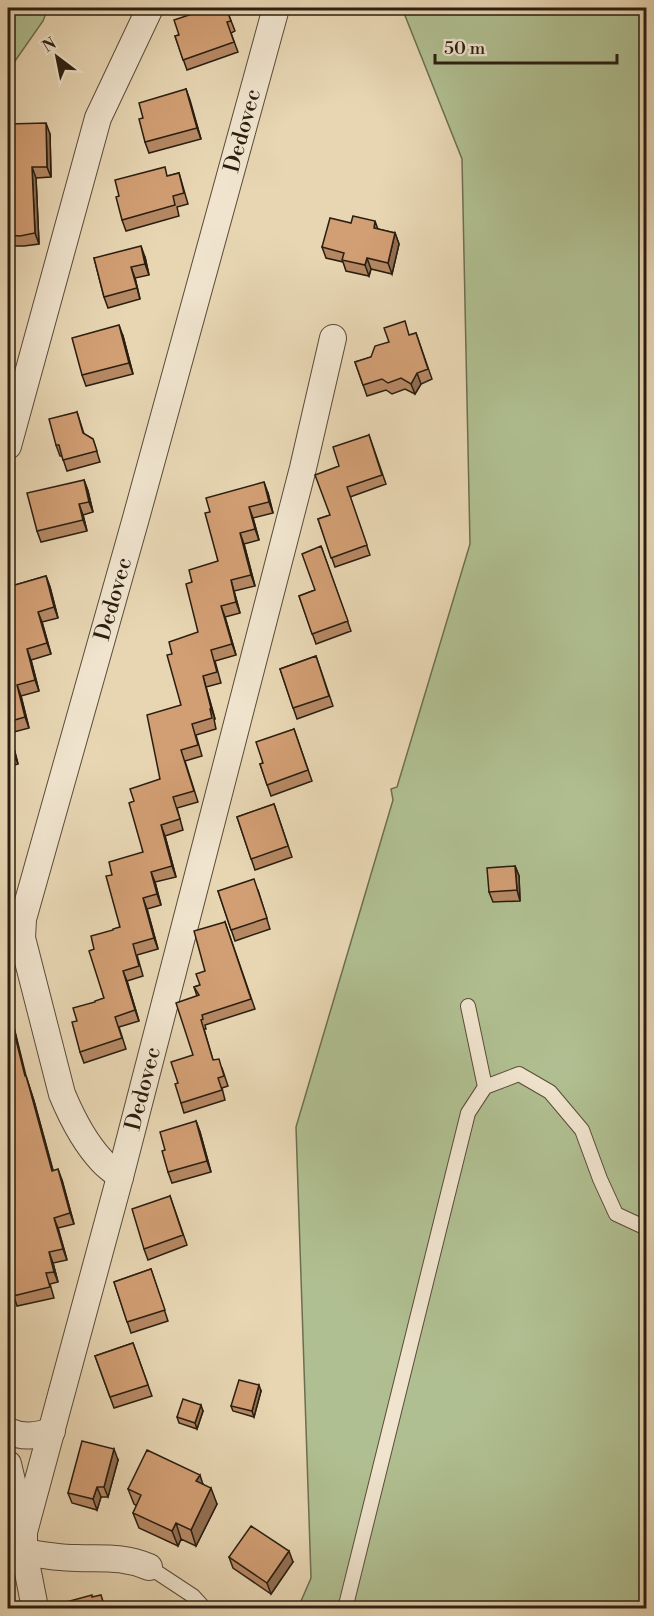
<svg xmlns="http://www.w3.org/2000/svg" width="654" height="1616" font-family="'Libre Bodoni',serif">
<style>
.green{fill:#b0bf91;stroke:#6d6e50;stroke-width:1.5}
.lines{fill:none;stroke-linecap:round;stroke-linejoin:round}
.lane-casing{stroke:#5a4c39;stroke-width:16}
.street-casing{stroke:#5a4c39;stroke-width:28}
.lane{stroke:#f0e4ce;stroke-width:14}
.street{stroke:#f0e4ce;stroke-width:26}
.wall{fill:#b58864;stroke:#2a1e10;stroke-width:1.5}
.shaded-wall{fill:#936f51;stroke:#2a1e10;stroke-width:1.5}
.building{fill:#d29e74;stroke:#2a1e10;stroke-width:1.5}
.labels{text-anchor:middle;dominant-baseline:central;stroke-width:4.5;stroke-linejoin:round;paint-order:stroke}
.street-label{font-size:22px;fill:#2a1e10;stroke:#f0e4ce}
</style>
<rect width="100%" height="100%" fill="#e8d6b3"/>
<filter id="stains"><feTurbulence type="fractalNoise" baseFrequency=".00333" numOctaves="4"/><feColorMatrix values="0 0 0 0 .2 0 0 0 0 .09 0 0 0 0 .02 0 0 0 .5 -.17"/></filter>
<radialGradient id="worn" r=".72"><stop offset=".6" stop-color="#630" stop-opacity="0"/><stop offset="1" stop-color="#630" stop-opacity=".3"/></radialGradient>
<path class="green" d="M8,8H48L43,21L8,71Z
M402,8H646V1608H298L311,1578L296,1127L393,800L391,789L397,787L470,544L462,159Z"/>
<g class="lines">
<defs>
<path id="lane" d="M468,1006L485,1087
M149,1567L193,1596L204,1608
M343,1608L346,1605L468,1113L485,1087L519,1074L550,1092L582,1130L600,1179L616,1214L646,1228"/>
<g id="street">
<path d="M8,446L98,118L150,8"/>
<path id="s1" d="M120,1177C114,1171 107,1167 102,1161C84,1142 72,1118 62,1094L22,938L23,919L136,518L276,8"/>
<path d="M8,1431C23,1438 36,1436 52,1431"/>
<path d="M8,1464L24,1532V1552L35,1608"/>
<path id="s2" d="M24,1532L120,1177L303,468L333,338"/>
<path d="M24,1552C41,1555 58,1558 76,1558C104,1559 122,1556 149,1567"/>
</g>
</defs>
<use href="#lane" class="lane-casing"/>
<use href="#street" class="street-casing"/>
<use href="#lane" class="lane"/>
<use href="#street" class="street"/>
</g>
<path class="wall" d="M226,8L235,31L231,33L238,52L187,70L175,36L179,35Z
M186,89L201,139L149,153L145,142L143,118Z
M8,124L50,134L51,177L36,178L39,244L24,246H8Z
M179,173L188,204L177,207L179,216L126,231L122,220L168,176Z
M378,229L395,233L399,244L392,274L371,269L369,276L346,271L343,262L326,258L322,247Z
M145,257L149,275L135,278L140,299L108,308L104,297L94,258Z
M416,333L432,379L421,384L415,394L405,389L392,394L386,390L367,396L355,362L371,357L410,335Z
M123,336L133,374L86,386L82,375Z
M77,412L84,434L93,439L100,462L67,471L62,456H60L56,445Z
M369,435L386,484L350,497L370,555L335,567L318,519L330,515Z
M84,480L88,491L93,512L83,515L87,531L41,542L37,531Z
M268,493L273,513L253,518L259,540L244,544L255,586L234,591L240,613L225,617L236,655L215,661L221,683L206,687L215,719H214L216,729L196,735L202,756L185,761L198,802L177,808L183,830L165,836L176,877L155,882L161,905L147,909L158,949L137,955L143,976L127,981L139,1021L119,1027L126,1049L84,1063L80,1052L77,1021L95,1002L104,998L94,949L113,930L120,927L112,875L143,852L134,801L160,779L181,705L172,654L198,632L192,582L218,561L210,512Z
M321,546L351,631L316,644L299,596L315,590Z
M46,576L50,587L58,618L42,622L51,654L31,660L39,691L21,696L29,728L10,733L18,764L8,767V587Z
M316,656L333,706L297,719L280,669Z
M294,729L312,781L271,796L260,764L263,763Z
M274,804L292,857L255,870L237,817Z
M515,866L519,876L520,901L493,902L489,892Z
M258,890L270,929L235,941L218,891Z
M225,922L255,1009L205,1025L206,1029H204L213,1060L222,1068L228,1086L222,1088L225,1100L184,1113L181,1103L178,1083L193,1055L197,996L194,987L200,985Z
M8,1003L26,1076L34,1101L53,1170L62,1180L74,1224L58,1228L67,1260L53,1263L58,1282L50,1284L54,1298L17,1306L13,1294H11L8,1286V1264L11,1263L9,1230V1196L8,1189Z
M196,1121L200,1132L211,1172L172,1183L168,1172Z
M170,1196L187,1245L148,1260L144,1249Z
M151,1269L168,1321L131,1333L114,1282Z
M133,1343L152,1396L114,1408L95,1356Z
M261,1391L254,1417L233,1411L231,1406Z
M203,1411L197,1429L179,1423L177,1417Z
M118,1460L108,1497H101L97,1510L72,1503L68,1493Z
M203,1484L217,1504L196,1546L181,1539L178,1546L139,1528L133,1513L137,1506L134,1504L128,1489Z
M229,1557L293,1562L271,1594L233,1568Z"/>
<path class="shaded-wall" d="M186,89L190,100L201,139L197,128Z
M46,123L50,134L51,177L47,167Z
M32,167L36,178L39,244L35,233Z
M375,221L379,232L374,228Z
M395,233L399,244L392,274L388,263Z
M141,246L145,257L149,275L145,264Z
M367,258L371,269L369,276L365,265Z
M131,267L135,278L140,299L137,288Z
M119,325L123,336L133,374L129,363Z
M417,373L421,384L415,394L411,384Z
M84,480L88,491L93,512L89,502Z
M264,482L268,493L273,513L269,502Z
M79,504L83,515L87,531L83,520Z
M249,507L253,518L259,540L255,529Z
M240,533L244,544L255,586L251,575Z
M46,576L50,587L58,618L54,607Z
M231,580L240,613L236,602Z
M221,606L225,617L236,655L232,644Z
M38,612L42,622L51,654L47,643Z
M27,649L31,660L39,691L35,680Z
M203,676L206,687L215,719L211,708Z
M17,685L21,696L29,728L25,717Z
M8,728L10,733L18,764L14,754Z
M161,825L165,836L176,877L172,866Z
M515,866L519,876L520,901L517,890Z
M151,872L155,882L161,905L157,894Z
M143,898L147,909L158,949L154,938Z
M123,971L127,981L139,1021L135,1010Z
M8,1003L28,1087L25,1076L8,1008Z
M26,1076L34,1101L56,1182L52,1171Z
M196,1121L200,1132L211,1172L207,1161Z
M58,1169L62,1180L74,1224L70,1213Z
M54,1218L58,1228L67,1260L63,1249Z
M49,1252L53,1263L58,1282L54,1272Z
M259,1385L261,1391L254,1417L252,1411Z
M201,1405L203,1411L197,1429L195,1423Z
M114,1449L118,1460L108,1497L104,1487Z
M200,1475L205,1491L196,1481Z
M97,1487L101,1497L97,1510L93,1499Z
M211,1488L217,1504L196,1546L191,1530Z
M176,1523L181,1539L178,1546L172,1531Z
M289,1551L293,1562L271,1594L267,1583Z"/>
<path class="building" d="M210,8H226L231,21L227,22L234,42L183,60L175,36L179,35L174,20Z
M186,89L197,128L145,142L139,119L143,118L139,103Z
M46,123L47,167H32L35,233L20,236L8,235V124Z
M165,167L167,176L179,173L184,193L173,196L175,205L122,220L116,197L119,196L115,180Z
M353,216L375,221L374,228L395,233L388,263L367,258L365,265L342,260L344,253L322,247L330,218L351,223Z
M141,246L145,264L131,267L137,288L104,297L94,258Z
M405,321L409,335L416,333L428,369L417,373L411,384L401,378L388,383L382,379L363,385L355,362L371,357L375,346L389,342L384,328Z
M119,325L129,363L82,375L72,338Z
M77,412L83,433L93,439L97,451L63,460L59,445H56L49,419Z
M369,435L382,475L347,487L367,545L331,558L318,519L330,515L315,475L339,466L333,447Z
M84,480L89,502L79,504L83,520L37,531L27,493Z
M264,482L269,502L249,507L255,529L240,533L251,575L231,580L236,602L221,606L232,644L211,650L217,672L203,676L211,708L210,709L212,718L192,724L198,745L181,750L194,791L173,797L180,819L161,825L172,866L151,872L157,894L143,898L154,938L133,944L139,966L123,971L135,1010L115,1017L122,1038L80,1052L72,1022L77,1021L73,1008L95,1002V1001L104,998L89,951L94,949L91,936L113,930V929L120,927L106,876L112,875L109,862L143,852L129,803L134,801L130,789L160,779L147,715L181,705L167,655L172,654L169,642L198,632L186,584L192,582L189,570L218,561L205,513L210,512L206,498Z
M321,546L348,621L312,634L299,596L315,590L302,554Z
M46,576L54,607L38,612L47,643L27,649L35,680L17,685L25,717L8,722V587Z
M316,656L329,696L293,708L280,669Z
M294,729L308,770L267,785L260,764L263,763L256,742Z
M8,730L14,754L8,755Z
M274,804L288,846L251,859L237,817Z
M515,866L517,890L489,892L487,868Z
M254,879L267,918L231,930L218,891Z
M225,922L251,999L202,1015L203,1019L201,1020L213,1060L219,1059L224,1076L218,1078L222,1090L181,1103L175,1084L178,1083L171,1062L193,1055L176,1003L199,995L194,987L200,985L196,974L205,971L194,931Z
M8,1008L25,1076H26L30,1090L52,1171L58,1169L70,1213L54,1218L63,1249L49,1252L54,1272L46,1273L50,1287L13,1296L10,1283L8,1284V1264L11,1263L8,1250L9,1196L8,1189Z
M196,1121L207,1161L168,1172L162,1151L165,1150L160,1132Z
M170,1196L183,1235L144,1249L132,1209Z
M151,1269L165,1310L127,1322L114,1282Z
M133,1343L148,1385L110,1397L95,1356Z
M239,1380L259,1385L252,1411L231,1406Z
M183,1399L201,1405L195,1423L177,1417Z
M82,1441L114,1449L104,1487H97L93,1499L68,1493Z
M147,1450L200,1475L196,1481L211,1488L191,1530L176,1523L172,1531L133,1513L141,1495L128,1489Z
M251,1526L289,1551L267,1583L229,1557Z
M92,1595V1597L101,1595L105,1608H67L66,1602Z"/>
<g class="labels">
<g class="street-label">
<text stroke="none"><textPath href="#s1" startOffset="1101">Dedovec</textPath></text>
<text stroke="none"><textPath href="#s1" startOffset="615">Dedovec</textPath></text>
<text stroke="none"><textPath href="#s2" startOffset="459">Dedovec</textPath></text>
</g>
</g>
<rect width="654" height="1616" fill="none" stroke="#e8d6b3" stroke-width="30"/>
<rect x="9" y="9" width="636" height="1598" fill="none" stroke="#2a1e10" stroke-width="3"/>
<rect x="15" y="15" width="624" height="1586" fill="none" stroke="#2a1e10" stroke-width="1.5"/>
<g transform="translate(57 57) rotate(328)" stroke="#f0e4ce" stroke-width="4.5" paint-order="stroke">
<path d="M0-4.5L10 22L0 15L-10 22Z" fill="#2a1e10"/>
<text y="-9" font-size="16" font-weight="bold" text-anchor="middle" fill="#2a1e10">N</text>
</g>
<path d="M435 54v9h182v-9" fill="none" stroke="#2a1e10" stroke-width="3"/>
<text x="444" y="54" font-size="18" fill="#2a1e10" stroke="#f0e4ce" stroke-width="4.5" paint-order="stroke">50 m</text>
<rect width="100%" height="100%" filter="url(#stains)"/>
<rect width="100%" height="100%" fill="url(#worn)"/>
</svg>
